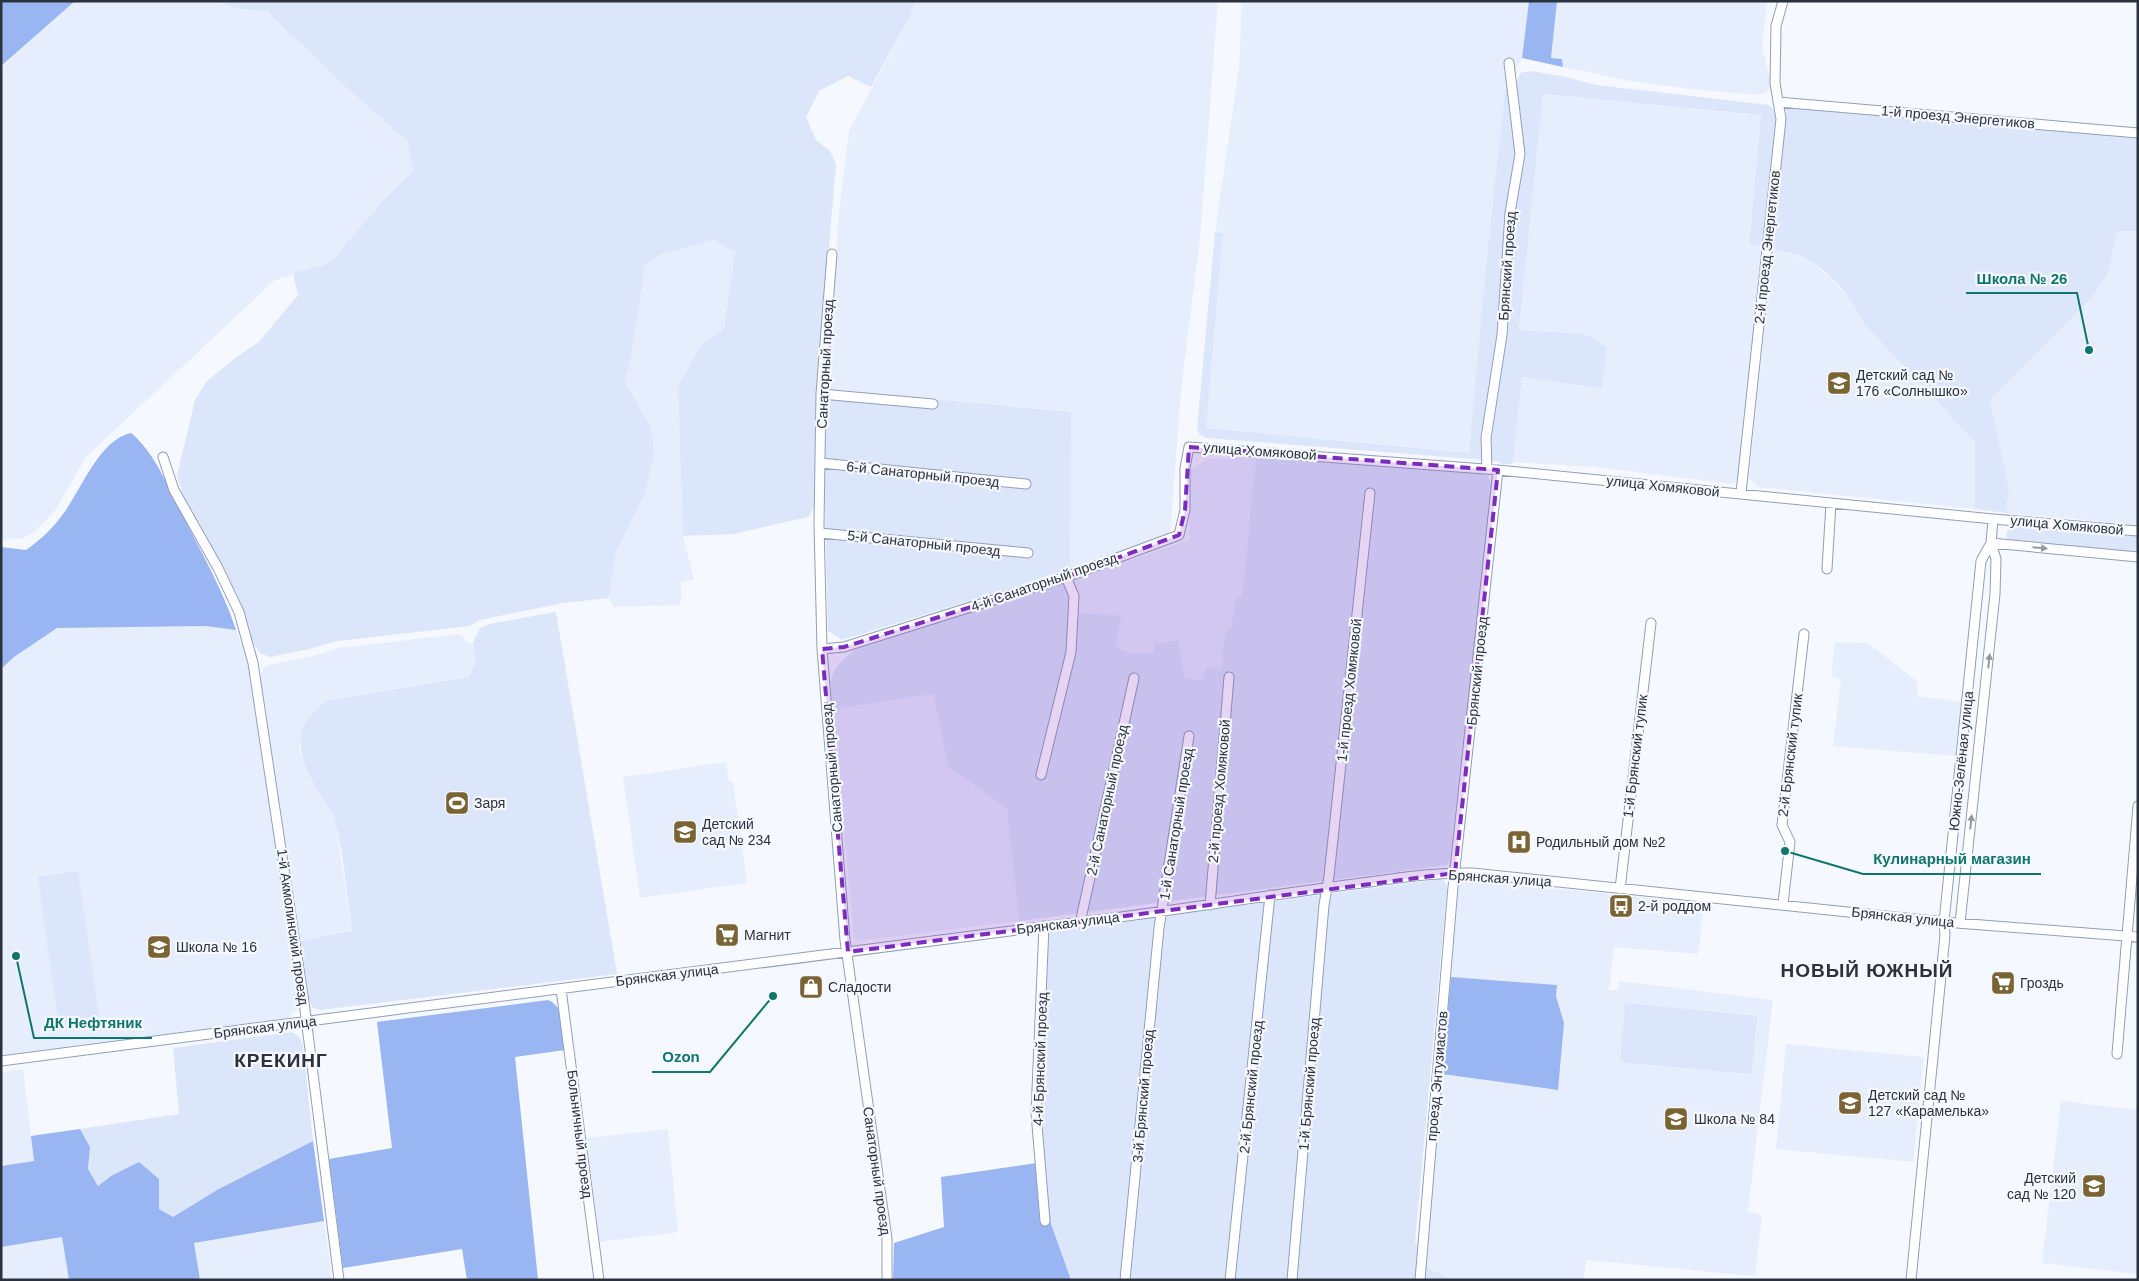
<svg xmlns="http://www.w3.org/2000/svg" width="2139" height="1281" font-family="Helvetica,sans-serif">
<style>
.built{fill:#e6eefd}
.green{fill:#dbe6fb}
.forest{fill:#99b6f2}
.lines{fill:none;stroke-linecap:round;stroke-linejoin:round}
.street-casing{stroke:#919fbb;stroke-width:11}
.street{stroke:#fff;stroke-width:9}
.oneway{fill:#96989e}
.marked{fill:#7b2cbf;fill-opacity:0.2;stroke:#7b2cbf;stroke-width:4;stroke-dasharray:10 6;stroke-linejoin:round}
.labels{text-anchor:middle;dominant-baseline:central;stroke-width:4.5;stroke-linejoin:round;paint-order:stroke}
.street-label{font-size:14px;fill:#2c323d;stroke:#f5f8fe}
.poi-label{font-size:14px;fill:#2c323d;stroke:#f5f8fe;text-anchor:start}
.district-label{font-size:19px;font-weight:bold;letter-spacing:1px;fill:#2c323d;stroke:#f5f8fe}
.leader{fill:none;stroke:#0f766e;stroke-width:2}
.callout-dot{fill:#0f766e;stroke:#f5f8fe;stroke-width:2}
.callout-label{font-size:15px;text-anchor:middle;font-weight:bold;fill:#0f766e;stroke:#f5f8fe;stroke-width:4.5;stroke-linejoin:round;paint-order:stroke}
</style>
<rect width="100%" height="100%" fill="#f5f8fe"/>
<path class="built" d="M75,1H218L237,9L267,11L338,80L407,141L413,171L381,203L333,259L324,265L275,280L86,457L56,509L36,531L23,538L1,540V66Z
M915,1H1218L1200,239L1181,391L1170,535L1070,570V412L843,391L828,397L838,220L849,131L911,14Z
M1242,1H1529L1522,58L1505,89L1484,284L1469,453L1206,428L1223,234L1215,233L1239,67Z
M1557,1H1767L1762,47L1771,83L1767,92L1757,95L1691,89L1630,81L1563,67L1562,59L1551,58Z
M1543,94L1761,115L1749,243L1763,246L1738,478L1735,483L1731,484L1595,467L1513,462L1522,376L1602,387L1607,347L1585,334L1519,330Z
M2117,231H2138V525L2006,513L2009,488L1990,400L2091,299L2108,274Z
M714,240L735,252L724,329L702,343L678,386L683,536L694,579L680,583L682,593L680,605L613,607L609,598L614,554L645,493L651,428L625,382L632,353L645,266L659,255Z
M1773,248L1807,259L1831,278L1857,307L1864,324L1975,442V509L1759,487L1752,482L1749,476Z
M1256,457L1242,597H1236L1231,628L1221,658L1224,659L1221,670L1203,680L1185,678L1154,653H1130L1115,647L1070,612L1073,580L1189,540V473L1193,468L1208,459Z
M207,626L236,630L248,661L299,1008L288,1018L1,1055V669L14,657L57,628Z
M459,634L463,636L467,642L473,643L476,662L470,677L327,701L315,710L307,721L299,744L300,753L316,787L335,819L352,932L301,941L260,676L263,669L268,665L308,657L341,648Z
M1835,642L1868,643L1918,682L1917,696L1962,702L1955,756L1833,746L1841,679L1831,676Z
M933,694L948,766L1007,809L1019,921L858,941L854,937L833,709Z
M726,762L729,782H733L747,883L640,898L623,777Z
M1464,879L1704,904L1698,954L1614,947L1609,990H1618L1619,981L1773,1000L1748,1211L1762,1215L1755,1276L1586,1260L1584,1280H1449V1278L1425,1266L1442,1074L1557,1090L1564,1023L1556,996L1557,985L1451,977L1458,886Z
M1786,1044L1924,1057L1913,1162L1776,1149Z
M23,1069L34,1161L1,1166V1072Z
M2061,1101L2138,1110V1274L2042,1263Z
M668,1129L678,1232L600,1242L586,1138Z
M324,1221L332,1280H200L193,1243Z
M62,1237L69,1280H1V1247Z"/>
<path class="green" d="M218,1H915L911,14L871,87L848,76L819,91L806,117L816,140L830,151L836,164L817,389L814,507L808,517L733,534L683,536L678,386L702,343L724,329L735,252L714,240L659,255L645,266L632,353L625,382L651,428L654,453L645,493L615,554L609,598L563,603L480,620L470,626L337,641L305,650L270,657L260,653L252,642L243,612L225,570L184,497L177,476L195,400L207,381L235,358L259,342L298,295L293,273L324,265L333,259L381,203L413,171L407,141L338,80L267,11L237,9Z
M1530,71L1562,76L1596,85L1769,105L1774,110L1776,119L1763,246L1749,244L1761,115L1543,94L1519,330L1585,334L1607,347L1602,388L1522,377L1513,462L1511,464H1502L1497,461L1207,438L1200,435L1197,429L1215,233H1223L1206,428L1469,453L1484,284L1505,89L1515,87L1520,73Z
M1793,107L2138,138V231H2117L2108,274L2091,299L1990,400L2009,488L2006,513L1975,509V442L1864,324C1854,299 1831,273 1807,259C1797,254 1784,252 1773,248L1772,231L1785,118L1787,109Z
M843,391L1071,412L1070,570L842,640L828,631L824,469L827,397L842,399Z
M1256,457L1486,473L1492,484L1450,859L1448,865L1019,921L1007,809L948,766L933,694L833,709C829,676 828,673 854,650L1073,580L1070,612L1121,616L1115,647L1130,653H1154L1155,643L1178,641L1185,678L1203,680L1206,667L1221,670L1224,659L1221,657L1227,628H1231L1236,597H1242Z
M2016,524L2138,535V554L2012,541L2008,540L2006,536L2008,528Z
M556,612L617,974L320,1010L312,1007L309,999L301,941L352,931C347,896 344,855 335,821C333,813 326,805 322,797C300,761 285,730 327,701L469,677L476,662L473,643L480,628L489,624Z
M78,871L99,1016L58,1022L38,877Z
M1442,879L1446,883L1447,889L1415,1242L1425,1266L1449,1278V1280H1071C1065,1261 1054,1241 1051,1222C1034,1127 1044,1028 1047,931Z
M1625,1003L1757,1016L1752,1074L1620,1062Z
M292,1032L300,1038L303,1046L313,1141L217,1190L173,1217L159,1209L158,1179L111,1176L98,1186L88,1169L90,1147L80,1129L179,1114L173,1048Z"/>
<path class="forest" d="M1,1H75L1,66Z
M1529,1H1557L1551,58L1562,59L1563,67L1522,58Z
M131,433C156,454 167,486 182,514C201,552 223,590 236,630L206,626L57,628L14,657L1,669V547L26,550C42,539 55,526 66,510C83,485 101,439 131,433Z
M1451,977L1557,985L1556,996L1564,1023L1558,1090L1442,1074Z
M548,1000C566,1007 563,1033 565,1050L515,1057L538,1280H467L462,1249L343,1268L329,1159L392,1148L377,1022Z
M80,1129L90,1147L88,1169L98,1186L111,1176L139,1162L159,1179V1209L173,1217L217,1190L313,1141L324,1221L194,1243L200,1280H69L62,1237L1,1247V1166L34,1161L31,1136Z
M1044,1162L1051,1224L1071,1280H893L894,1243L944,1227L941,1177Z"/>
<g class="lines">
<defs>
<path id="street" d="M1778,102L2138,133
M832,254L821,394L819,524L822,649L845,940L887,1239V1280
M821,394L933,404
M163,457L174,490L218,568L239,612L253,663L304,1002L339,1280
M821,463L1026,484
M1487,469L1486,438L1502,335L1510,213L1520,154L1509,63
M1741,493L1781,119L1775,83L1776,26L1783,1
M820,533L1028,553
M1827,569L1831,503
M822,649L844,647L1066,577L1179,535L1185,510V468L1189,447L1498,470L1993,519L2138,531
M1041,775L1071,652L1074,596L1066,577
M1620,889L1651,623
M1783,904L1790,842L1782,825L1804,634
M1210,905L1229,677
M1080,923L1134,678
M1960,923L1995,594L1996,559L1991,543L2138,557
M1044,926L1036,1113L1045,1221
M561,989L599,1280
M2117,1054L2138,806
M1,1061C361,1015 721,966 1081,922C1172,911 1262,896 1354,884C1393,879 1433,872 1472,873L1944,922L2138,937
M1125,1280L1159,928L1189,736
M1230,1280L1270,895
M1292,1280L1324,905L1329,876L1370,493
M1420,1280L1453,887L1498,470
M1911,1280L1945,935L1944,922L1981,561L1991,543L1993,519"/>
</defs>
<use href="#street" class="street-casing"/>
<use href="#street" class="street"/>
</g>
<defs><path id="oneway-solid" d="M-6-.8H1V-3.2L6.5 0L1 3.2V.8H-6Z" transform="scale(1.25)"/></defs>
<g class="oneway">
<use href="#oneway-solid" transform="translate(2040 548) rotate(5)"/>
<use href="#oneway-solid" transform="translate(1989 661) rotate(-84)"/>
<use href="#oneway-solid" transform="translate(1971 822) rotate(-84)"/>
</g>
<path class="marked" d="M1189,447L1498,470L1455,873L848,952L822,649L844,647L1066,577L1179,535L1185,510Z"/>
<defs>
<symbol id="school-square" viewBox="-11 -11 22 22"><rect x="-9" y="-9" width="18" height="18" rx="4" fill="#7b6434" stroke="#f5f8fe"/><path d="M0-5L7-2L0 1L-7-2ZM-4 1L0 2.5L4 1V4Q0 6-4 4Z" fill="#fff"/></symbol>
<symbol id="stadium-square" viewBox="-11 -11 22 22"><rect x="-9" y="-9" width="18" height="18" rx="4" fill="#7b6434" stroke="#f5f8fe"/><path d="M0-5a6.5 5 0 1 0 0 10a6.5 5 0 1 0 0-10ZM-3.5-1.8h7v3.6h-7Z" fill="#fff"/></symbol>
<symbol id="hospital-square" viewBox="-11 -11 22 22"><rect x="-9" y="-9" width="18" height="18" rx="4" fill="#7b6434" stroke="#f5f8fe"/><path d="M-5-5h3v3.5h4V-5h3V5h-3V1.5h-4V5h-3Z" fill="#fff"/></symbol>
<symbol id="bus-square" viewBox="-11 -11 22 22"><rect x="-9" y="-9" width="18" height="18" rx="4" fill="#7b6434" stroke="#f5f8fe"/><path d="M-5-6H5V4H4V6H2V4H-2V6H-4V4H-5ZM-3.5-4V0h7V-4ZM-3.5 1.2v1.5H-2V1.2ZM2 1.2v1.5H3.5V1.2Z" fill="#fff"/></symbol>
<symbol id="supermarket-square" viewBox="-11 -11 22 22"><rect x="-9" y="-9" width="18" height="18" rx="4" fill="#7b6434" stroke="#f5f8fe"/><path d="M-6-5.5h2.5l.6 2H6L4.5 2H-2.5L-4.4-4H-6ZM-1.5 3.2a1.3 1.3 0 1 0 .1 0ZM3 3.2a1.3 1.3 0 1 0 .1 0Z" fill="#fff"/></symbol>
<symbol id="shop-square" viewBox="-11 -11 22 22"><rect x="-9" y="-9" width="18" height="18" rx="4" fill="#7b6434" stroke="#f5f8fe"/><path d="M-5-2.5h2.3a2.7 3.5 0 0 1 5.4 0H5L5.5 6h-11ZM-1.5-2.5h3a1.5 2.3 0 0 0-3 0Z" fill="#fff"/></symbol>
</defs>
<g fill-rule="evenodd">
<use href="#school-square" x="1825" y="369" width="28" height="28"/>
<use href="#stadium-square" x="443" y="789" width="28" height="28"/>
<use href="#school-square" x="671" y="818" width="28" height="28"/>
<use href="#hospital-square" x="1505" y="828" width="28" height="28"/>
<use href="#bus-square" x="1607" y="892" width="28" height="28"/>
<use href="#supermarket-square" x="713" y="921" width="28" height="28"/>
<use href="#school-square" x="145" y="933" width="28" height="28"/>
<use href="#supermarket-square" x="1989" y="969" width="28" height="28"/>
<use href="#shop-square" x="797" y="973" width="28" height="28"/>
<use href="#school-square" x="1836" y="1089" width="28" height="28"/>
<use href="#school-square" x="1662" y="1105" width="28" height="28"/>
<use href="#school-square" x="2080" y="1172" width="28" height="28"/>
</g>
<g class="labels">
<g class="street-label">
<text transform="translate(1958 117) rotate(5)">1-й проезд Энергетиков</text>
<text transform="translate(1767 247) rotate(-84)">2-й проезд Энергетиков</text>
<text transform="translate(1507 266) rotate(-86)">Брянский проезд</text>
<text transform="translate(825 364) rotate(-87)">Санаторный проезд</text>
<text transform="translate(1260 451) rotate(4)">улица Хомяковой</text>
<text transform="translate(923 474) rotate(6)">6-й Санаторный проезд</text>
<text transform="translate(1663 486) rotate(6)">улица Хомяковой</text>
<text transform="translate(2067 525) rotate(5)">улица Хомяковой</text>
<text transform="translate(924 543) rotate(6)">5-й Санаторный проезд</text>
<text transform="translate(1044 582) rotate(-19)">4-й Санаторный проезд</text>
<text transform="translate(1477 671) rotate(-84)">Брянский проезд</text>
<text transform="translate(1349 690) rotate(-84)">1-й проезд Хомяковой</text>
<text transform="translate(1790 755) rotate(-83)">2-й Брянский тупик</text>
<text transform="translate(1635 756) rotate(-83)">1-й Брянский тупик</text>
<text transform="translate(1961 761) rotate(-84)">Южно-Зелёная улица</text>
<text transform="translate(832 768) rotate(-95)">Санаторный проезд</text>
<text transform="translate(1219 791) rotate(-85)">2-й проезд Хомяковой</text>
<text transform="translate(1107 800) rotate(-78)">2-й Санаторный проезд</text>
<text transform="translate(1176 824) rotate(-81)">1-й Санаторный проезд</text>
<text transform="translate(1500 878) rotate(4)">Брянская улица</text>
<text transform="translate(1903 917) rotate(6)">Брянская улица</text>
<text transform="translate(1068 923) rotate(-7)">Брянская улица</text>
<text transform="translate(293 927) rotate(82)">1-й Акмолинский проезд</text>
<text transform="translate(667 975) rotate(-7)">Брянская улица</text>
<text transform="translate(265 1027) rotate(-7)">Брянская улица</text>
<text transform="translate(1040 1059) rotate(-88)">4-й Брянский проезд</text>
<text transform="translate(1437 1076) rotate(-85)">проезд Энтузиастов</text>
<text transform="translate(1309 1084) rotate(-85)">1-й Брянский проезд</text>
<text transform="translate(1251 1087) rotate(-84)">2-й Брянский проезд</text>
<text transform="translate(1143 1096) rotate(-85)">3-й Брянский проезд</text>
<text transform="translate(580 1134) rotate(83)">Больничный проезд</text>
<text transform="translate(877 1171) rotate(82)">Санаторный проезд</text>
</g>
<g class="poi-label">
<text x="1856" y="375">Детский сад №<tspan x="1856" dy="16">176 «Солнышко»</tspan></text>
<text x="474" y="803">Заря</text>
<text x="702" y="824">Детский<tspan x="702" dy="16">сад № 234</tspan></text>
<text x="1536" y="842">Родильный дом №2</text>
<text x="1638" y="906">2-й роддом</text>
<text x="744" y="935">Магнит</text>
<text x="176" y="947">Школа № 16</text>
<text x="2020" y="983">Гроздь</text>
<text x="828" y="987">Сладости</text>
<text x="1868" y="1095">Детский сад №<tspan x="1868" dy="16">127 «Карамелька»</tspan></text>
<text x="1694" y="1119">Школа № 84</text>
<text x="2076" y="1178" text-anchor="end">Детский<tspan x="2076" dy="16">сад № 120</tspan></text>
</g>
<g class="district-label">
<text x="1867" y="970">НОВЫЙ ЮЖНЫЙ</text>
<text x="281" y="1060">КРЕКИНГ</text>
</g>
</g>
<path class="leader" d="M2089 350L2077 293H1966M1785 851L1863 874H2041M16 956L34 1038H152M773 996L710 1072H652"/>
<g class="callout-dot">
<circle cx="2089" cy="350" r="5"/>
<circle cx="1785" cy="851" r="5"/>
<circle cx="16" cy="956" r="5"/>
<circle cx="773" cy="996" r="5"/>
</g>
<g class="callout-label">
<text x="2022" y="284">Школа № 26</text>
<text x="1952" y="864">Кулинарный магазин</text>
<text x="93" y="1028">ДК Нефтяник</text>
<text x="681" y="1062">Ozon</text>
</g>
<rect width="2139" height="1281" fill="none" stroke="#2c323d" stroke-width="5"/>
</svg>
